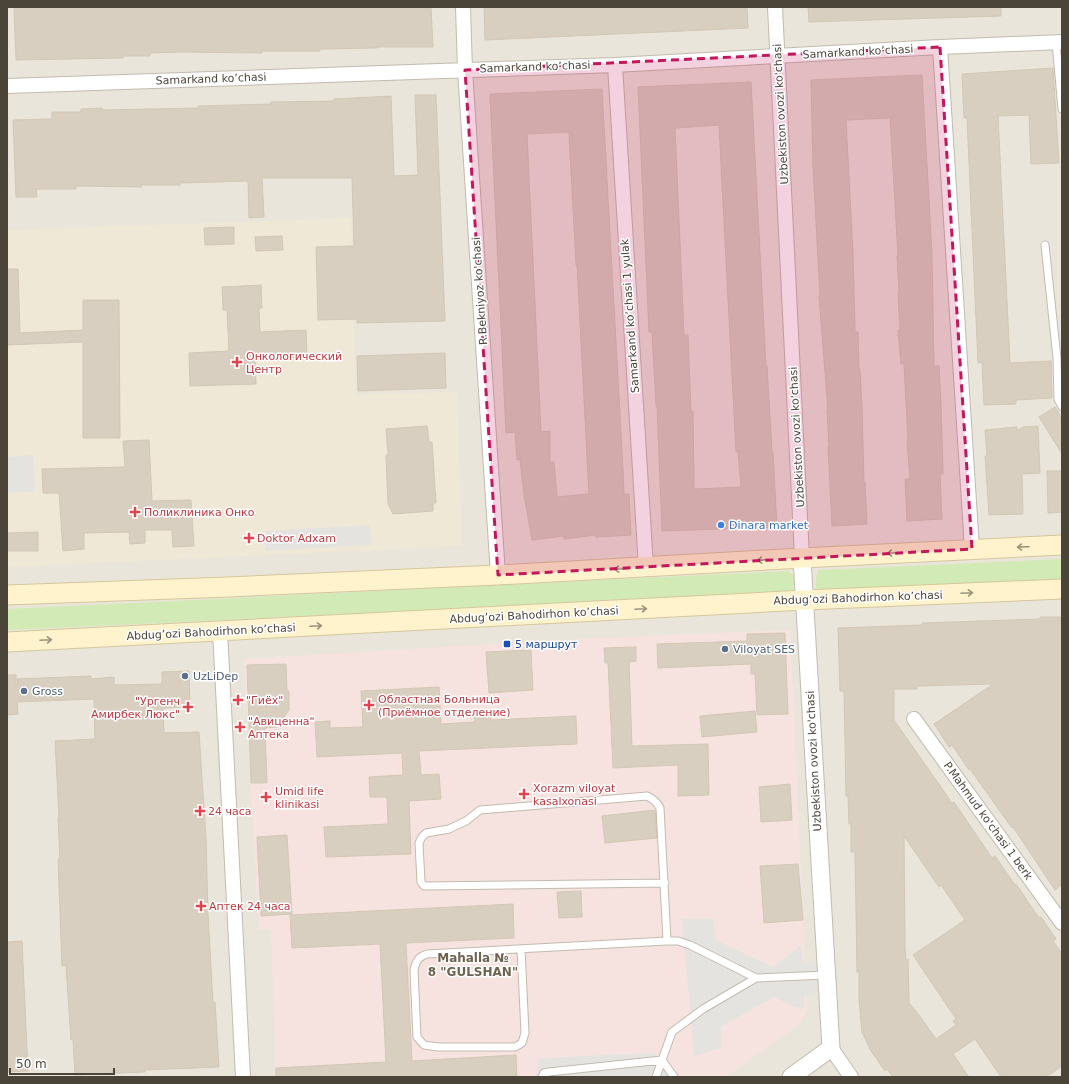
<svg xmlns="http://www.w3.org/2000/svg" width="1069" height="1084" font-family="'DejaVu Sans',sans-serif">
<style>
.residential{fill:#eae5da}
.education{fill:#efe8d6}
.medical{fill:#f6e3e0}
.green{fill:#d2eab5}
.parking{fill:#e5e3e0}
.building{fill:#d8cfc1;stroke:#d3c7b4;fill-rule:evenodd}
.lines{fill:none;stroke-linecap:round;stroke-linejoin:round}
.service-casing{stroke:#c2bbae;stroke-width:9}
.minor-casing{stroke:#c2bbae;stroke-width:16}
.tertiary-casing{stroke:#c2bbae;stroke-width:19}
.secondary-casing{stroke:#d6c79b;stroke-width:21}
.service{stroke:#fff;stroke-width:7}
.minor{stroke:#fff;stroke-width:14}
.tertiary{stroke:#fff;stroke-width:17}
.secondary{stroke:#fff3cd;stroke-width:19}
.oneway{stroke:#9c937c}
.marked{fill:#c2185b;fill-opacity:0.2;stroke:#c2185b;stroke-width:3;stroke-dasharray:8 5;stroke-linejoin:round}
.health-dot{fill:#e0444e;stroke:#fff;stroke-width:1.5}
.shop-dot{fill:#3f7fe0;stroke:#fff;stroke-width:1.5}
.transit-dot{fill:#1a4fb4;stroke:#fff;stroke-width:1.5}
.service-dot{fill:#5c6f8a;stroke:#fff;stroke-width:1.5}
.labels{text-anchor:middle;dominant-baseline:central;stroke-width:3;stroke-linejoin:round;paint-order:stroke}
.street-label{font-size:11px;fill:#4b4439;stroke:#fff}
.health-label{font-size:11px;fill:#be3a42;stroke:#fff;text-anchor:start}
.shop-label{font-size:11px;fill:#366cbe;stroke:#fff;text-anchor:start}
.transit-label{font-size:11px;fill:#164399;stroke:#fff;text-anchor:start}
.service-label{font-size:11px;fill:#4e5e75;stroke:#fff;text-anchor:start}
.neighbourhood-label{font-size:12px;font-weight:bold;fill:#6e6250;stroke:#fff}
</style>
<rect width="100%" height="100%" fill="#f6f3ec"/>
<path class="residential" d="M7,7H1062V1077H7Z"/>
<path class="education" d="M351,218L356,395L457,392L462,546L7,567V230Z"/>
<path class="medical" d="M790,630L807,1011L798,1025L726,1077H276L271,929L259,930L244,659L578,639Z"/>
<path class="green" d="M1062,559V582L821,592L816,587V577L819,570Z
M788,571L794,576L793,591L787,594L7,630V609Z"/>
<path class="parking" d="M33,455L35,491L7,493V457Z
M370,525L371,545L266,551L265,531Z
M682,919H713L716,940L773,967L800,946L804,963H816L817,993L805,994L804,1009L794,1007L774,997L721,1027V1048L694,1056Z
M654,1053L671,1077H536L539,1058Z"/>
<path class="building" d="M14,7H431L433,47H377V48L320,49V51H262V53L180,52L150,53V56H123V58L16,60Z
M484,7H747L748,28L485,40Z
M808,7H1001V16L809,22Z
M1053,68L1059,163L1031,164L1029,115L998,116L1010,363L1051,361L1052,398L1016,400V404L984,405L982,362L978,363L967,118H964L962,74Z
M922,75L932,254L934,366H939L941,404L943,474H940L942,519L907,521L905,479H910L907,441H908L904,364H901L898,330H900L898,293H899L897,256H898L890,118L848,120H846L853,253L855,332H858L859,369H860L862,408L864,483L865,482L867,524L832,526L828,447H829L827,410H828L819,296H820L813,167L811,80Z
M751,82L766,366H767L772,452H773L777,527L662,531L657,405H656L652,332H649L638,87ZM719,125L736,452L738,451L741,487L696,489L694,488L693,411L691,412L688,335H684L675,128Z
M602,89L623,469L624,494H629L631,535L596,537V535L564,539V536L532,540L524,495L520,459L517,460L515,432L506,433L490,94ZM569,132L576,265H577L589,494L557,497L554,462H550V431L541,432L527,134Z
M415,95H436L445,321L357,323V319L318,320L316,247L354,246L352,178H262L264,217L249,218L248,181L180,183V185H141L142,187L75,186L76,189H36L37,197H16L13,120L52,119V112H81V109L102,108V110L198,108V106L271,104V102L335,101L334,99L391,96L394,176L418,175Z
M234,227V244L205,245L204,228Z
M282,236L283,250L256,251L255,237Z
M7,269H18L20,333L83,330V300H119L120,438H83V342L7,345Z
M261,285L262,308H259L260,332L306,330L307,357L255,359L256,384L190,386L189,353L229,351L227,310H223L222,287Z
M445,353L446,388L358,391L357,356Z
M1055,407L1062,419V454L1039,417Z
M427,426L429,442H432L436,503H433V511L393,514L388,504L386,456L388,453L386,429Z
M1038,426L1040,473L1022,474L1023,514L989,515L985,456H987L985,430L1017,427V431L1023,427Z
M149,440L152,501L191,500L194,546L173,547L172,530H145V543L130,544L129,532L84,533V549L63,551L59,493H43L42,469L125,467L123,441Z
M1047,471H1062V512L1048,513Z
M38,532V551H7V533Z
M1040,617H1062V885L1055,890L1013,827L1012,828L970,769L969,770L952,745L949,747L934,724L993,684L917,686V689H894V720L952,803L954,802L992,858L995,856L1015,885L1016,884L1039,918L1041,917L1056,939L1053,941L1062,954V1066L1046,1077H1001L975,1039L953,1054L969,1077H893L887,1069L885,1071L871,1051L862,1032L859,1000V972H857L855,852H851V824H849L848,796H846L844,691H840L838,628L922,625V623L1040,619ZM904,836L939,887L941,885L965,920L913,955L956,1019L953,1021L956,1025L936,1039L919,1015L909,1003L908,959L906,960L905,948Z
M785,633L788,714L757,715L755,674H751V664L658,668L657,644L747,641V634Z
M636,647V661L629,662L632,746L708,744L709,795L678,796V765L613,768L608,663H605L604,648Z
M531,650L533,690L489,693L486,652Z
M286,664L287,691H289V710L277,727L265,728L267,783H251L247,665Z
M189,671L190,704H187V707L163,708L164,733L199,732L206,839L208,915L213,1003L215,1002L219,1067L145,1070V1072L75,1075L73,1039L71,1040L66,966H62L58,859H60L58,818H59L55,741L95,739L94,699L17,702L18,714L7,715V675H16V684H18L17,679L91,676V679L114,677V685L162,684V672Z
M439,687L441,724L475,722L474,713H491V720L576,716L577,744L419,751L421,775L439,774L441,799L409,801L411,854L326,857L324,827L388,824L387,797H370L369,777L403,775L402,753L317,757L315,722L330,721V728L363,727L361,691Z
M755,711L757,732L702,737L700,716Z
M790,784L792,820L761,822L759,787Z
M655,810L657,838L605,843L602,816Z
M287,835L292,914L261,916L257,837Z
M798,864L803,920L764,923L760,866Z
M581,891L582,917L559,918L557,892Z
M513,904L514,938L406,943L412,1061L516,1055L517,1077H276V1068L386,1062L380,944L292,948L290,915Z
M22,941L28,1071L7,1072V942Z"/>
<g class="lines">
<defs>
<path id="service" d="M1056,42L1062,109
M1045,245L1057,358L1058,399L1062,407
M665,883L424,886L421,882L419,843L422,837L426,833L449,829L466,821L480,810L647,796C654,799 657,802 660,808L667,941
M521,949L525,1033L522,1043L515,1047H438L424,1045L417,1037L414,970C416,961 418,957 427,954L667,941H678L690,945L756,978L826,975
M662,1060L674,1077
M542,1077L544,1073L549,1072L662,1060
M656,1077L672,1032L703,1009L756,978"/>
<path id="minor" d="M463,7L465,70L498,575
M775,7L802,558
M940,47L972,549
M615,65L646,567
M7,86L615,65L940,47L1062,42
M220,631L243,1077
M914,719L1062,923
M831,1048L851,1077"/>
<path id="tertiary" d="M791,1077L831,1048L802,558"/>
<path id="secondary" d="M7,595L228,587L498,575L802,558L1062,545
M7,642L805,600L1062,589"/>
</defs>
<use href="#service" class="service-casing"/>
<use href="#minor" class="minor-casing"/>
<use href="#tertiary" class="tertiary-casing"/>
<use href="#secondary" class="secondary-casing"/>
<use href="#service" class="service"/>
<use href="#minor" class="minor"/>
<use href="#tertiary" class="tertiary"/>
<use href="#secondary" class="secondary"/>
</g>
<defs><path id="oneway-shaft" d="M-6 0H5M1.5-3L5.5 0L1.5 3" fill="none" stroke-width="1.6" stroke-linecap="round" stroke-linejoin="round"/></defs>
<g class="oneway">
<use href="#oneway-shaft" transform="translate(1023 547) rotate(178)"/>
<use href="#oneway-shaft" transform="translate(893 553) rotate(177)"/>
<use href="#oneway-shaft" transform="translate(763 560) rotate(176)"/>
<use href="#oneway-shaft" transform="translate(620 569) rotate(177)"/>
<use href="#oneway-shaft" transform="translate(967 593) rotate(-3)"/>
<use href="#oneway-shaft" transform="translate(641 609) rotate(-3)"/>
<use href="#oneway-shaft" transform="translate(316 626) rotate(-3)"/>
<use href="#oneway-shaft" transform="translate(46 640) rotate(-3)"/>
</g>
<path class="marked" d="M940,47L972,549L498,575L465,70Z"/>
<g class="health-dot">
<path d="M235 356h4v4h4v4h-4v4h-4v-4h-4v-4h4z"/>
<path d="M133 506h4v4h4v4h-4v4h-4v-4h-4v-4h4z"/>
<path d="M247 532h4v4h4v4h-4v4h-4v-4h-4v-4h4z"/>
<path d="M236 694h4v4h4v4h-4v4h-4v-4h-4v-4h4z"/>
<path d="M367 699h4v4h4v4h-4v4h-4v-4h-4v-4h4z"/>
<path d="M186 701h4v4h4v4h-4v4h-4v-4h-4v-4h4z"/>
<path d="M238 721h4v4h4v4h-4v4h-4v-4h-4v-4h4z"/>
<path d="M522 788h4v4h4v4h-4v4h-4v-4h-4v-4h4z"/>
<path d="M264 791h4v4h4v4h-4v4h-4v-4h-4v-4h4z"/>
<path d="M198 805h4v4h4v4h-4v4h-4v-4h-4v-4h4z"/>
<path d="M199 900h4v4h4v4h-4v4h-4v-4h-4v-4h4z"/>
</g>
<circle class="shop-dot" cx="721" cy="525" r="4"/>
<rect class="transit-dot" x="503" y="640" width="8" height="8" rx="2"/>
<g class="service-dot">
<circle cx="725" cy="649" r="4"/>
<circle cx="185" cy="676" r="4"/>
<circle cx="24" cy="691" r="4"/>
</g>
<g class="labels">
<g class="street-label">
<text transform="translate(858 52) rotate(-3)">Samarkand ko’chasi</text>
<text transform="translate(535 67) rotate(-2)">Samarkand ko’chasi</text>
<text transform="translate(211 79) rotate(-2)">Samarkand ko’chasi</text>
<text transform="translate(781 114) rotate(-93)">Uzbekiston ovozi ko'chasi</text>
<text transform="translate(480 291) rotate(-94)">R.Bekniyoz ko'chasi</text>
<text transform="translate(630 316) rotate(-94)">Samarkand ko’chasi 1 yulak</text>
<text transform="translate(797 437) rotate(-93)">Uzbekiston ovozi ko'chasi</text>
<text transform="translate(858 598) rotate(-2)">Abdug’ozi Bahodirhon ko’chasi</text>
<text transform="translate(534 615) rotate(-3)">Abdug’ozi Bahodirhon ko’chasi</text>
<text transform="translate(211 632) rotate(-3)">Abdug’ozi Bahodirhon ko’chasi</text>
<text transform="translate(814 761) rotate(-93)">Uzbekiston ovozi ko'chasi</text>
<text transform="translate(988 821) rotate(54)">P.Mahmud ko'chasi 1 berk</text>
</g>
<g class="health-label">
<text x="246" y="356">Онкологический<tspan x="246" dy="13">Центр</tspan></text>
<text x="144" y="512">Поликлиника Онко</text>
<text x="257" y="538">Doktor Adxam</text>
<text x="378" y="699">Областная Больница<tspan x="378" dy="13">(Приёмное отделение)</tspan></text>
<text x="246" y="700">"Гиёх"</text>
<text x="180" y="701" text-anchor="end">"Ургенч<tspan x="180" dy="13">Амирбек Люкс"</tspan></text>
<text x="248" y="721">"Авиценна"<tspan x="248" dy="13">Аптека</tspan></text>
<text x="533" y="788">Xorazm viloyat<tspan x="533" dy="13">kasalxonasi</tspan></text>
<text x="275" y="791">Umid life<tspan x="275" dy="13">klinikasi</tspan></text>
<text x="208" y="811">24 часа</text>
<text x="209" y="906">Аптек 24 часа</text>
</g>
<g class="shop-label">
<text x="729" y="525">Dinara market</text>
</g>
<g class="transit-label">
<text x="515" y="644">5 маршрут</text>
</g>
<g class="service-label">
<text x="733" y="649">Viloyat SES</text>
<text x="193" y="676">UzLiDep</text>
<text x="32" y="691">Gross</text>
</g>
<g class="neighbourhood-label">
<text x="473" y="958">Mahalla №<tspan x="473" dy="14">8 "GULSHAN"</tspan></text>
</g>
</g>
<rect width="1069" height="1084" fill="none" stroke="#4b4439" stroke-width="16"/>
<path d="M10 1068v6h104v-6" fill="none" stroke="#4b4439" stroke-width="2"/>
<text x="16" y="1068" font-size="12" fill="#4b4439" stroke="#ffffff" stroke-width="3" paint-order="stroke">50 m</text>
</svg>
